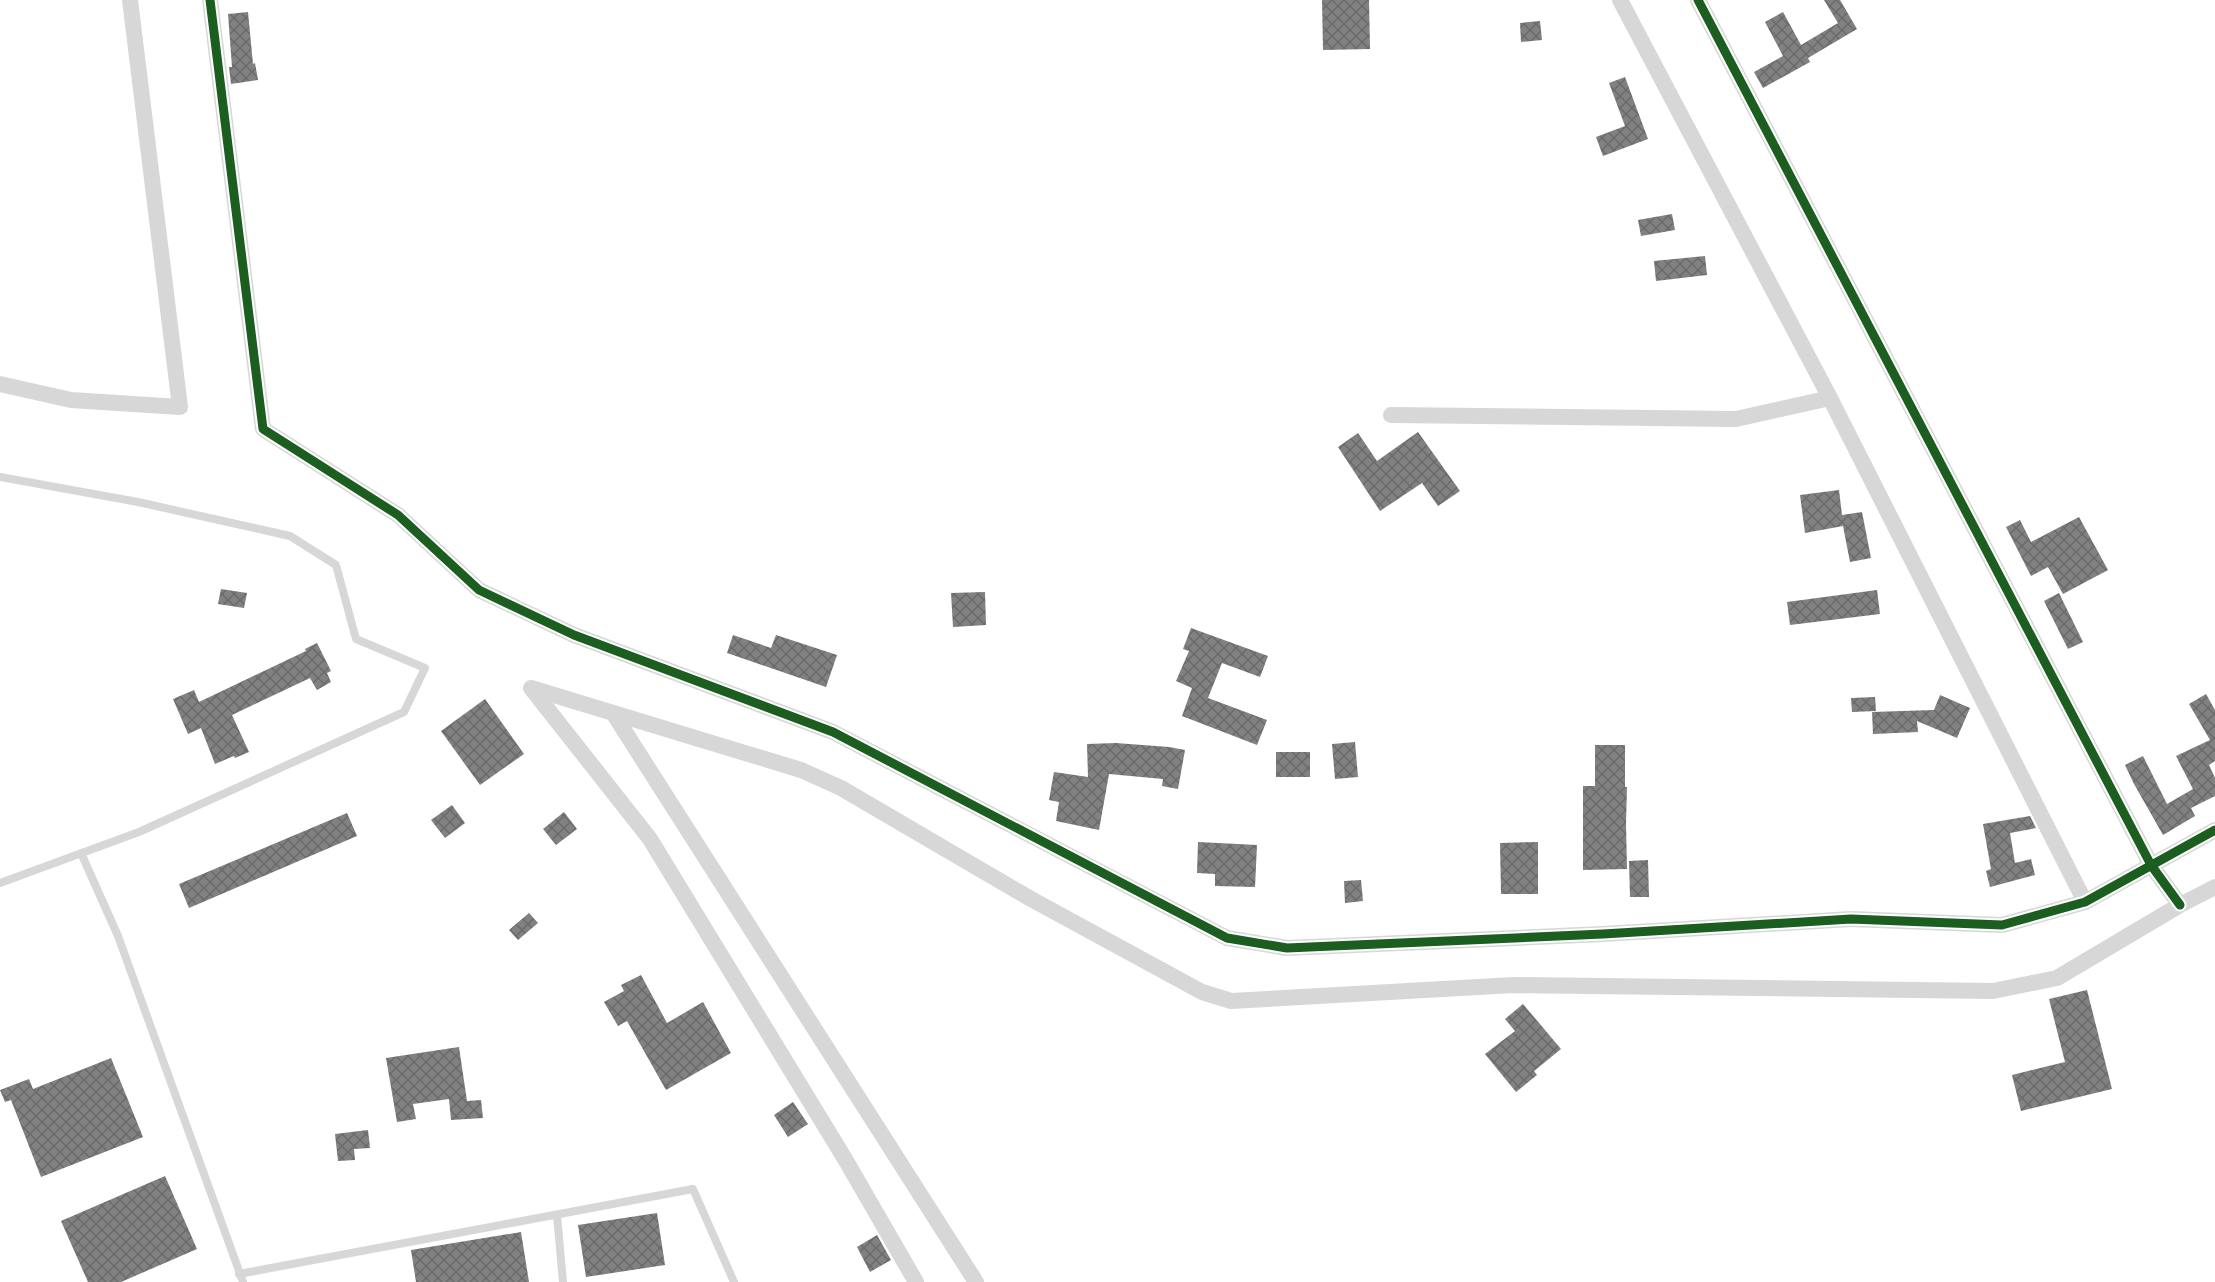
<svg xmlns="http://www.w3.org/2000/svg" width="2215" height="1282" font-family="Overpass,sans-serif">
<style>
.building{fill:url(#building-cross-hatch)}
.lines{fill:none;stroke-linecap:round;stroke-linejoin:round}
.service{stroke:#d7d7d7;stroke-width:8}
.minor{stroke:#d7d7d7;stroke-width:16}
.cycleway-casing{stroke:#fff;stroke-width:13}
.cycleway{stroke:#1b5e20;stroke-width:9}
</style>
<defs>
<pattern id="building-cross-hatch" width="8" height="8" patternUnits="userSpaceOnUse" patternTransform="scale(1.5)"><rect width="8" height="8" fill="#818181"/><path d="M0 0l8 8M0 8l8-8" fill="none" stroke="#6a6a6a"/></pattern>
</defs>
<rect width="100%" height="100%" fill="#fff"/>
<path class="building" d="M1322,0H1369L1370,49L1323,50Z
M1824,0H1840L1857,29L1808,58L1810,62L1763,88L1754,72L1783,56L1765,22L1783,12L1801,45L1838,23Z
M248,12L253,64L255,63L258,80L231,84L229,67H232L228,14Z
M1540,21L1542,40L1521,42L1520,23Z
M1625,77L1648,139L1603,156L1596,137L1625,126L1609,83Z
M1672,214L1675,230L1641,236L1638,220Z
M1705,256L1707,275L1656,281L1654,261Z
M1418,432L1460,491L1438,506L1422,483L1380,511L1338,447L1358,433L1377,461Z
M1839,490L1842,515L1862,512L1871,558L1850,562L1843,526L1805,533L1800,495Z
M2079,517L2108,570L2063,594L2048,567L2031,576L2006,527L2020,520L2031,542Z
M221,589L247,593L244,608L218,604Z
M1877,590L1880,614L1790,625L1787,602Z
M985,592L986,625L953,627L951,593Z
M2059,593L2083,642L2068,649L2044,601Z
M1191,628L1268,656L1260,677L1222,663L1208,698L1267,720L1257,745L1182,716L1192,688L1176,681L1189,651L1183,649Z
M733,635L771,648L776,635L837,655L826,687L727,653Z
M317,643L331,671L327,673L331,682L317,690L310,678L232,715L249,752L235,758L234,756L215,764L201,728L188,734L173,699L194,690L199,702L306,651L305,649Z
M2206,694L2215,710V761L2209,765L2215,778V796L2191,808L2195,816L2163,835L2134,784L2125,765L2143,756L2167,804L2193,789L2176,756L2210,740L2189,704Z
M1940,695L1970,708L1957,738L1917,721L1918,732L1873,734L1872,712L1934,710Z
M1875,697L1876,711L1852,712L1851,698Z
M485,699L524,754L480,785L441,731Z
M1355,742L1358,777L1335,779L1332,744Z
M1116,743L1169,747L1185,750L1178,789L1162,786L1163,779L1109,774L1099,830L1056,821L1059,802L1049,800L1054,772L1088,777L1087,744Z
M1595,745H1625V787H1627L1626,824L1627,869L1583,870V786H1595Z
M1276,752H1310V777H1276Z
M452,805L465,823L445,838L431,820Z
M564,812L577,829L556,845L543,829Z
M347,813L357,836L189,908L179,884Z
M2030,816L2036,828L2010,833L2015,863L2031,859L2035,875L1990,887L1986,871L1991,869L1983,824Z
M1198,842L1257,845L1255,887L1215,886V874L1197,873Z
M1538,842V894H1501L1500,843Z
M1648,860L1649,897H1630L1629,861Z
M1361,880L1363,901L1345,903L1344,881Z
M529,913L538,923L518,940L509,930Z
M641,975L667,1023L703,1002L731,1053L666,1090L627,1021L618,1026L604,1002L624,991L621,985Z
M2087,990L2112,1089L2021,1111L2012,1075L2065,1062L2049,999Z
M1523,1004L1561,1049L1534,1071L1537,1075L1516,1092L1485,1054L1515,1031L1505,1019Z
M459,1047L467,1101L481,1100L483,1118L451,1120L449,1099L413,1104L416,1119L397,1122L386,1058Z
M111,1058L143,1137L41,1177L11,1100L5,1102L0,1090L29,1079L33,1089Z
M793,1102L808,1124L788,1137L774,1115Z
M368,1130L370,1148L354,1149L355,1160L338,1161L335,1134Z
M165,1176L197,1249L121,1282H88L61,1221Z
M657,1213L665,1265L586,1277L578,1225Z
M521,1232L529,1282H416L411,1250Z
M877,1235L891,1260L870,1272L857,1247Z"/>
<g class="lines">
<path class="service" d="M0,477L138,502L290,536L336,565L356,639L425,668L404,712L139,832L0,883
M81,853L118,936L243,1282
M557,1215L563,1282
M239,1274L693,1189L734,1282"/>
<path class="minor" d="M210,0L263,429L398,515L479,590L574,635L833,732L1227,938L1287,948L1603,934L1851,919L2002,925L2085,902L2215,830
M1620,0L1830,398L2085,902
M1698,0L2151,865L2180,905
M0,384L71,400L180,407L130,0
M1391,415L1736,419L1830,398
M531,688L801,770L841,788L1031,899L1202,992L1231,1001L1514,985L1993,991L2057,978L2180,905L2215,887
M531,688L650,839L845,1159L916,1282
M613,713L976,1282"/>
<defs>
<path id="cycleway" d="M210,0L263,429L398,515L479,590L574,635L833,732L1227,938L1287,948L1603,934L1851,919L2002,925L2085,902L2215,830
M1698,0L2151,865L2180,905"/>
</defs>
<use href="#cycleway" class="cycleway-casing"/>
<use href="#cycleway" class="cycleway"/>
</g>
</svg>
